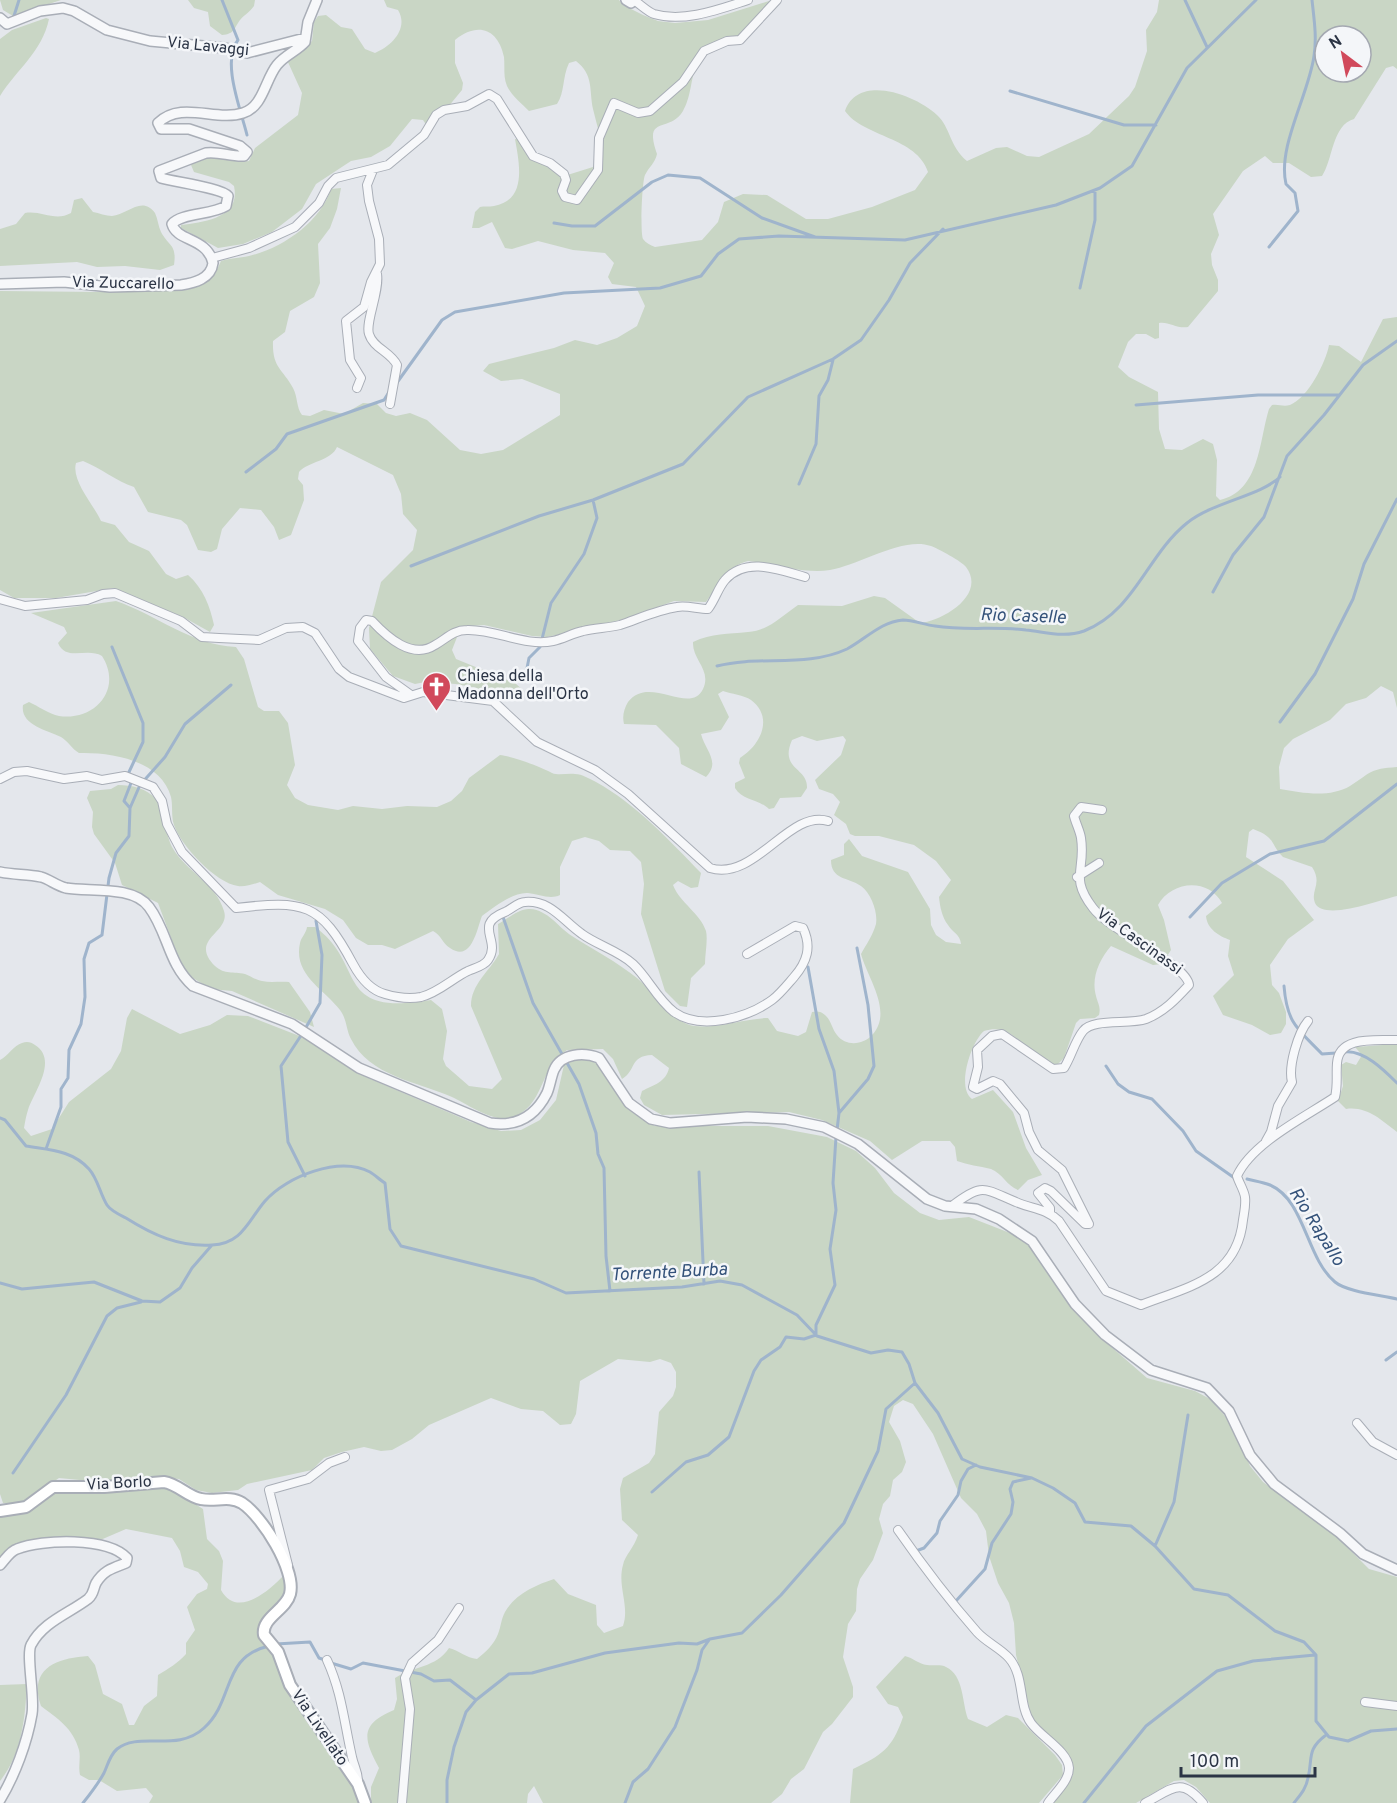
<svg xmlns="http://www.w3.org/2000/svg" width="1397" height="1803" font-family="Overpass,sans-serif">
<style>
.green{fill:#c9d6c5;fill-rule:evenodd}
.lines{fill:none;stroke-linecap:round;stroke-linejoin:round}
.stream{stroke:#9fb4cc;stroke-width:3}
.minor-casing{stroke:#a9aeb7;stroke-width:10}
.tertiary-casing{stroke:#a9aeb7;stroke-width:12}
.secondary-casing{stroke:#a9aeb7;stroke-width:14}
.minor{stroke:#f7f8fa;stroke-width:8}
.tertiary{stroke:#f7f8fa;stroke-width:9}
.secondary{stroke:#fff;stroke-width:10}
.labels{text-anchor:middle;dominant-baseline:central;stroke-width:5;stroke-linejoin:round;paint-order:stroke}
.street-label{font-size:16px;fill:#2b3445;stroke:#f4f6f9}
.poi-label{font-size:16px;fill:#2b3445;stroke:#f4f6f9;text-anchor:start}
.water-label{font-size:18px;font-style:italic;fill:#34527a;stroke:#f4f6f9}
</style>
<rect width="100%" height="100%" fill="#e4e7ec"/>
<path class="green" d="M0,0H61L13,16L3,10Z
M188,0H255L254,6C250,12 244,15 240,20C234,28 235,34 222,35L210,26L208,12L194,8Z
M384,0H619L623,5L643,15L658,21L675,23L708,20L772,0L729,45C684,48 698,86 683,111C669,134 643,114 657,154C655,163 649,167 645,175C642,182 640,232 643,239C646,243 650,245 655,247L702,240L718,222L724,202L743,194L767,195L806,219H828L872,207L915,190L928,172C917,137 863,137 845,111C858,74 914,94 937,115C951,128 949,146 967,161L996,148L1007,147L1027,156L1039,157L1089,134L1129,96L1135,87L1147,51L1146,30L1157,12L1159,0H1397V69L1393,66L1386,68L1354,119C1332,125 1333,160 1322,176L1311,177L1289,163H1273L1265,156L1243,171L1213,214L1219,235L1211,254L1212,265L1218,280V291L1188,327C1177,329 1168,321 1159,323V338L1155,339L1146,334H1136L1128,342L1118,367L1129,377L1158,392L1159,429L1165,449L1182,450L1203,439L1213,444L1217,460L1216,496L1220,500C1260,491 1259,441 1269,409L1272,405C1279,404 1283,407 1290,405C1308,398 1326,362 1329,345L1339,346L1361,362L1383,319L1397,317V708L1393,692L1381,686L1366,698L1346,704L1330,720L1293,739L1284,748L1279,767L1280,789C1302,793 1330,798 1350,786C1372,772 1369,769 1397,767V896C1382,899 1324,922 1315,903C1310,890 1323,884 1312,867L1283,857C1269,843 1277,838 1253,829L1249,832L1246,857L1283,881L1314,920L1288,939L1270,965L1272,985L1279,993L1286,1012V1024L1281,1033L1270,1035L1252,1025L1223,1015L1213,996L1234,975L1228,956L1230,940C1219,936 1207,929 1206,916L1222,903C1208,877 1171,881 1158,905L1164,920L1171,950L1162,964L1153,965L1111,946C1099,960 1091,978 1096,996C1098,1004 1101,1007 1099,1015L1095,1018L1080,1019L1076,1023L1064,1058L1056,1066C1027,1063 1018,1020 984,1031C971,1042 956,1088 972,1099L993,1090L1013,1112L1026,1148L1042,1175L1028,1180L1018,1190C1007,1186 1002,1173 991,1169C979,1166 968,1165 957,1161L955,1147L950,1141H922L892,1160L870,1141L822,1120L789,1112L662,1115L644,1105L640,1098L642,1091C654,1085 666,1082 669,1068L652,1055C629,1056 637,1070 622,1079L613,1059L603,1049L567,1050C539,1067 545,1107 511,1118C494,1123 467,1104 452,1097C418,1082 369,1076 351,1039C346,1030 347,1019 340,1010C324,989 293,975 300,943C301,937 306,934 307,927H315C367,964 332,1017 431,1000L442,1009L447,1031L443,1059L446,1066L469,1086L492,1089L502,1079L471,1006C471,984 489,972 499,954L498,924C507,919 520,908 530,909C548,910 558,927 572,936C594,950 617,962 637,978C655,993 664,1015 687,1024C707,1032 745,1018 768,1018L777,1031L798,1036L806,1032L812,1012C817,1011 821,1011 825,1015C831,1020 832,1029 837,1035C846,1047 864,1045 873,1034C893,1011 867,977 861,954C866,945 873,935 876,924C878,912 871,893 861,886C848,877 831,880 831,860L844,855V844L849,839L862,856L908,872L930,909L931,925L936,935L946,942L961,944C960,934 953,933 948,925C942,917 940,907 939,897L951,880L936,861L914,845L879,836H855L850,834L846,824L834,815L840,802L833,794L819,789L815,780L841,755L846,740L843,736L817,741L802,736L792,740C779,770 808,767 807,788L801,797L780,798L774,808L769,809C759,799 743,801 735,788V783L745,778L739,763L740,758C761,745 774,717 751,700C744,695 731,694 723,691L718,694L729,717L721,730L701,734C705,750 721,762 706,777L681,764L679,748L656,725L624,724C622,716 624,709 628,702C649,674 690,716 703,689C712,670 692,660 693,642C712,633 728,634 748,632C768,631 782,616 798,605L842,606L874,596L885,598L920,623C942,621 987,595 966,567C963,562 937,548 931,546C903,536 859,565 830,570C805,574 773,564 748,561C725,567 720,583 706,602L674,601L625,619L547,637L532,636L484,625L461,627L452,650L456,659L515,683L524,691L518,699L497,697L477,688L456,684L425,682L415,684L393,676L370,649L369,628L381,582L413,550L417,530L403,514L401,494L393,475L337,447C331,461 309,461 299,472L298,479L303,485L304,500L291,535L279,540L274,527L261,510L240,508L222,529L217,549L211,552L198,550L187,525L181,520L148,512L134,487C116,481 101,468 83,461L76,463C71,481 94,505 101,521L115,525L129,542L149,551L166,574L176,579L188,575C203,588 210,606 214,625L210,632L183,617L114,588L56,598H14L0,590V291L101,292L195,287L215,274L221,261C230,258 239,258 249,256C283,248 320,222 331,189L341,188L337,209L330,228L318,244L320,283L314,297L290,311L285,332L273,341C272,368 282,368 293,388C298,397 296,407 302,415L310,416L324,410L344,414L363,403L377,404L386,413L396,416L410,413L427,420L460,450L481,454L503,450L560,415V394L522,379L501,381L483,371L489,364L554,348L575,340L597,345L617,338L637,326L645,306L636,287L612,284L608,277L614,263L605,253L573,250L538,241L512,249L505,248L492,222L479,228H472L475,212L480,207C484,206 489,207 494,206C528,200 519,162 515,139L525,140L537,159L561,177L593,167L602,147C600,134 596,122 593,109C589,90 594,75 576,61L569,63C562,78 565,92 557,104L529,111C522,104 511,95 507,86C503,77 505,66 504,57C498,28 477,22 455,40V63L463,83L462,90L434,124L427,126L423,120L412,119L390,146L371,157L351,161L316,184L302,209L272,232L243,244L218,248L181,228V225C204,222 241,218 234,186L229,182L194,172L191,165C209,150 229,164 249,161L255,148L298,115L302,93L287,60L312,41L314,22L318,16L326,15L341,27L352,29L365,49L375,53C392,46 409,28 398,10L387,7ZM1325,36H1361V72H1325Z
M46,18L49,19C42,52 17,69 0,96V39L12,30Z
M82,198L93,212C99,213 106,216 112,216C127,215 142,195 155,213C158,219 158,226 161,232C169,247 177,244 174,265L160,270L125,266L97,267L77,262L0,266V229L16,224L25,213C41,210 55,222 71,213L74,200Z
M116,601C157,615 191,645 236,647L244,659L258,707L264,711H279L288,723L295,765L287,785L295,798L308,805L338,810L353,806L382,809L407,806L437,807L451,801L462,791L469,778L500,755C512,756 541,767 552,773C559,776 567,773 575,774C582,774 590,779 596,782C636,804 670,841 701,873L698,887L691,888L678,881L673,885C680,903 700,913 706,931C708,940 705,954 705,964L691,978L687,1007L680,1006L665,991L641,914L644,884L641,862L630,851L610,850L599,841L585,837L572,841L560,867V895C550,900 539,894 528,893C513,892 494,907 482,916C477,928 472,963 450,948C443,944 441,935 433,931L395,949L382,945H368L356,938L343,920L325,909L278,895L260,882C254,884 245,887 238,886C216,883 181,846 174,825C171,816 173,806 171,797C161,760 111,752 79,753C72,749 68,741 61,737C46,730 20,725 23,705L29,702C38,706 49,714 59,716C95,721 123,689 102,656C87,647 66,662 58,643L67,633L64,627L31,613Z
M118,785C132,785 146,788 156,799C162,807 166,835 172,847C186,872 216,883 224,911C231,933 188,939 215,966C225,975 233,971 245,974C251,976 255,980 262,981C271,983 280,981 289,982L310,1012L314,1027L232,991L211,989L188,975L183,970L158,903L122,885L115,863L94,834L92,827L93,812L87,798L90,791L111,789Z
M132,1009L180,1034L210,1025L227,1015L248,1016L302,1037L359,1074L471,1122L501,1131L521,1130L540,1120L556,1100L564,1065L568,1061L584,1058L600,1065L621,1101L632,1112L655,1126H768L827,1137L856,1151L875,1168L894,1193L920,1213L939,1220L969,1217L1010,1233L1032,1245L1072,1307L1101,1338L1147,1378L1195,1391L1210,1399L1225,1416L1239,1439L1250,1466L1263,1482L1338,1538L1369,1569L1397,1577V1803H1210L1196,1787L1184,1780L1174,1781L1136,1803H1052L1073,1775V1765L1032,1719L1016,1655L1014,1623L1009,1603L998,1583L989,1556L986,1531L977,1514L961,1498L933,1434L913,1404L903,1400L894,1406L889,1422L900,1441L906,1462L902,1472L893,1480L890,1496L883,1504L879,1519L883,1533L873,1560L860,1579L857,1589L856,1611L848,1624L843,1657L853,1687V1697L832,1724L823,1732L804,1769L791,1779L782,1794L771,1803H543L534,1786L528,1794L527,1803H371V1787L379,1768C362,1737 361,1724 394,1710L397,1699L395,1678C413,1666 436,1668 449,1648C460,1651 466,1658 477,1659C486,1652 494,1644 498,1634C501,1627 501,1619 505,1612C515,1594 536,1585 554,1579L568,1594L596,1605L597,1625L604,1633L623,1626C630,1606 617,1586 623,1565C625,1555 634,1548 638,1535L622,1520L620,1489L623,1478L649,1463L655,1454L659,1412L673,1396L676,1387V1372L671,1363L660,1359L650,1362L618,1359L580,1381L576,1414L571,1424L560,1425L543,1411L521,1409L491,1398L429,1425L412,1439L392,1450L381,1451L364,1447L342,1452L324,1458L312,1470L247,1484L238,1490L212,1493L196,1490L179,1479L168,1478L111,1483L59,1478C41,1489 26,1508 3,1503L0,1494V1060C8,1056 14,1045 22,1043C27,1041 31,1042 35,1045C59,1060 33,1093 28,1110C26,1116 25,1122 24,1128L31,1136L52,1129L69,1102L111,1069L121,1051L127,1018Z
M1397,1044V1132C1381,1120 1367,1106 1346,1109L1338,1101L1343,1086L1341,1065L1346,1062L1356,1065L1362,1055L1355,1047Z
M162,1488L176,1492L203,1509L207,1539L219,1551L223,1561L221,1590C237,1619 269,1591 284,1575V1594L264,1617L259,1631L272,1649L290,1696L357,1794L359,1803H149L153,1796L146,1788L117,1791L99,1780H89L80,1775C78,1766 81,1758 79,1750C73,1728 58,1719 41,1706C28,1669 56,1658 88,1656L95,1665L103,1694L122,1704L129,1725H134L144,1706L157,1696L158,1675C168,1669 178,1663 186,1654V1643L195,1630L187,1607L197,1594L207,1589L208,1584L198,1572L184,1567L180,1551L172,1538L126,1529L98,1541L46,1538L0,1559V1514L9,1516L27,1512L59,1490Z
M905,1656C913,1658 919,1664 927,1665C933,1666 941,1664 946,1667C964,1675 962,1703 968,1719L987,1727L1006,1715L1018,1718L1055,1755L1062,1765L1063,1775L1039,1803H850L853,1769C882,1755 892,1749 903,1717L898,1707L888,1704L876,1687Z
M27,1684C25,1718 22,1754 0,1781V1685Z"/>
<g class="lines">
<path class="stream" d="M222,0L238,40C221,61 241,110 247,135
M1185,0L1207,47
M13,19L19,0
M1010,91L1124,125H1156
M554,223L572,226H595L652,182L668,175L700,178L762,218L815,237
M1269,247L1298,211L1295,193L1286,184C1277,147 1309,94 1314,56C1317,37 1314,19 1312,0
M1080,288L1095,220V190
M396,384L442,320L455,312L564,293L660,288L701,276L718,254L739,239L779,236L905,240L1056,205L1100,188L1132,166L1187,68L1256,0
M1136,405L1258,395H1339
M246,472L276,449L287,434L384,400L389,392
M799,484L816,444L819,396L828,380L833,360
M411,566L539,516L593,500L683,464L748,397L833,359L861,340L889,300L910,263L943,229
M1213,592L1233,555L1264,517L1287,456L1324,415L1363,365L1397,341
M112,647L143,723V742L129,772L131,783L124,801L130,808
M717,666C760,655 806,668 847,649C866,639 880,622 903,620C913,620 925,625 935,626C965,631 997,626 1026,630C1046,632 1064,638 1084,631C1135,611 1147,555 1187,523C1213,502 1260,496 1280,477
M526,673L529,658L540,647L551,603L584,554L597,518L593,500
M1280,722L1315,674L1353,599L1364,564L1397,499
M503,917L533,1003L579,1084L596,1133L598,1154L604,1168L606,1256L610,1291
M1190,917L1222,883L1270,854L1324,841L1397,784
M808,967L819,1029L834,1071L839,1113
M1284,986C1287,1024 1298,1029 1322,1054L1336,1053
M305,1029L320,1003L322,955L316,921
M302,1034L281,1066L288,1142L305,1176
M1344,1052C1363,1049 1384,1070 1397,1083
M1106,1066L1118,1084L1129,1092L1152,1099L1183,1131L1196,1151L1233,1177
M0,1118L5,1120L26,1146C49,1150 72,1150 89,1169C98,1179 100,1194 107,1205C111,1211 120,1215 126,1218C153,1235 179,1247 212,1245C242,1244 248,1221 265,1201C287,1176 339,1156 370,1172C375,1175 380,1180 385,1183L390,1229L401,1246L534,1279L566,1293L682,1287L720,1281L742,1285L797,1315L817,1336L871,1353L888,1350L902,1352L909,1364L915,1383L938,1413L962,1459L980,1467L1032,1478L1053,1488L1075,1503L1085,1522L1131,1526L1155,1546L1194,1589L1228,1595L1275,1631L1304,1642L1316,1655V1721L1329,1737L1348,1741L1371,1731L1397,1729
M837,1130L839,1113L868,1079L874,1066L868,1005L857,948
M46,1149L61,1107V1089L68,1078L69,1050L81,1024L85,997L84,959L89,943L102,935L109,878L116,853L129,836L130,808L140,785L165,757L185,724L231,685
M699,1172L704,1284
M1247,1179C1255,1181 1263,1182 1270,1185C1305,1200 1306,1258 1335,1282C1347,1292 1381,1295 1397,1299
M0,1283L22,1289L94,1282L142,1301L160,1302L180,1288L192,1268L212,1245
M1386,1360L1397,1352
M13,1473L66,1395L107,1316L117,1308L141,1302
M652,1492L686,1462L708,1455L729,1437L754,1371L761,1360L780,1347L786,1337L804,1339L816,1335V1325L835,1285L830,1249L836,1210L833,1183L836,1137
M1155,1546L1174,1502L1188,1415
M916,1551L924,1548L937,1533L940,1521L958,1495L961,1481L968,1469L976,1465
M955,1602L985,1569L992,1543L1011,1514L1013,1502L1010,1489L1013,1482L1031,1478
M276,1644L310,1642L319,1658L325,1660
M331,1663L351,1669L363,1663L421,1674L434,1681L450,1680L476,1700
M83,1803C91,1793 98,1784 104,1773C108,1764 110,1755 117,1749C139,1731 177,1753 204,1728C235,1700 221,1657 269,1646
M447,1803V1780L454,1747L466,1712L476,1700L509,1674L532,1673L605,1653L679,1643L697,1644L710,1639L742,1633L781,1595L844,1523L878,1451L886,1409L915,1383
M625,1803L633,1782L648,1769L675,1727L697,1670L702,1650L709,1640
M1084,1803L1146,1726L1217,1671L1253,1661L1315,1655
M1294,1803C1300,1795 1306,1789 1308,1778C1313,1758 1306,1750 1326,1735"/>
<defs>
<path id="minor" d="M635,1C641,5 648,12 654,14C684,23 720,9 748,0
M212,258L249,248L295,227L319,203L328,186L336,178L388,165L424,135L436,115L444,110L467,106L489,94L497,99L533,156L550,163L564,174L566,180L562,191L565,197L577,200L598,170L599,138L614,103L638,113L650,111L683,82L704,51L727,41L740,40L777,0
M377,274C380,291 365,322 369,334C373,348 391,352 397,365L390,404
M357,388L361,378L350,360L346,321L364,307L371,282L380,264L379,239L369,201L367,185L373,170
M0,599L25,606L87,600L103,594L115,593L181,621L202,637L219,638L259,640L286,628L303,627L315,633L339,669L349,677L404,698L423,692L493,701L537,742L595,770L628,794L710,868C755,882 789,809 828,821
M411,695L386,677L358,641L360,628L366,620L372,621C387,637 412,660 435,645C446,639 453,630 467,630C496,629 525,647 553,641C563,639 573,633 583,631C595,628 608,628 620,625C638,619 657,610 677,607C686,605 698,609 708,609C715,600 718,588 725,580C746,556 780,570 805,577
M0,779L14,772L27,771L64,779L87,776L102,780L125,776L153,787L162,801L167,824L182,852L236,908C304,900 320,902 353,964C360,977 370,990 385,994C395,997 410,999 421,997C438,993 453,978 468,971C475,968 484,966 488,960C502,940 472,925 505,912C512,909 518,902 525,902C551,900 563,921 582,934C597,945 619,951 633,964C648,978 657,999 674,1012C701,1031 747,1018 772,1000C780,994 787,985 794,977C807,962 812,947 803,928L795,926L747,954
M1077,877L1099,863
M1266,1141L1271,1132L1278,1106L1292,1082C1288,1066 1298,1033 1308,1021
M952,1206C983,1182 984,1189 1016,1202C1032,1209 1045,1208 1059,1221L1106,1291L1141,1305C1187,1287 1237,1279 1243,1220C1244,1213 1246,1205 1245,1197C1244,1190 1239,1183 1237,1176C1252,1143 1305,1117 1335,1097C1338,1085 1336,1075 1337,1063C1339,1035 1377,1041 1397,1040
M1050,1213V1208L1038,1193L1045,1188L1051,1191L1085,1224H1089L1062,1170L1038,1150L1029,1132L1024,1113L1000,1084L993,1081L977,1089L973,1087L978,1067L977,1050L992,1036L1002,1034L1053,1069L1064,1068C1071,1057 1075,1041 1083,1031C1093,1018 1129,1025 1146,1019C1164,1012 1176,999 1189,985C1187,964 1110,931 1093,908C1069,877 1086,870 1081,838C1080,831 1076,824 1074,816L1081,807L1102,810
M1357,1423L1373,1442L1397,1455
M898,1530C923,1566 948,1599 977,1632C986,1642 1000,1648 1009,1658C1025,1676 1018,1705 1031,1723C1041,1737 1068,1751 1069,1768C1069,1781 1055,1793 1048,1803
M288,1565L269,1490L308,1479L329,1463L345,1457
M327,1660C342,1693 344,1722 352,1757C354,1767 359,1773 358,1784
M1365,1702L1397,1706
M402,1803L410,1709L405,1678L412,1663L438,1640L459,1608
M1145,1803C1171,1790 1180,1775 1203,1803"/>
<path id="tertiary" d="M626,0L631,3L635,0
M0,18L7,24L40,11L63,8L74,11L107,30L150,41L225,48L247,53L305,38
M0,284L64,282L110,287L181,285C194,283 211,279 213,263C207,237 177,242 172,224C181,213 212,215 226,206L228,196C222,188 174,182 161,178L159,171L206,153C219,151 231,157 244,156L247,152L240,146L189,129H161L158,123C181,100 216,122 243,113C263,107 265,80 277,65C285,55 297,51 305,42L308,22L317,0
M0,872C14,875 27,874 41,877C49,879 57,886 66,888C89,892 133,885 149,907C168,932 168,964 193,986L292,1024L359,1068L490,1123C516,1127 535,1117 547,1093C550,1086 551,1077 554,1070C561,1053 584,1052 599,1058L629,1103L651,1119L670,1123L747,1117L786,1119L824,1127L858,1144L927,1199L945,1206L976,1209L999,1219L1032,1241L1075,1304L1105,1335L1151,1370L1207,1388L1229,1411L1250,1455L1274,1484L1340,1533L1363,1554L1397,1570
M0,1565C5,1560 10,1551 17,1549C42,1539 108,1537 127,1558L126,1563C113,1568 104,1570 96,1583C93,1589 94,1594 88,1599C68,1614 43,1622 31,1645C26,1655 35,1697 32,1714C27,1743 15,1775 0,1800"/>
<path id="secondary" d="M0,1511L26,1507L53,1487H104L164,1482C178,1484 188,1497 201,1499C215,1502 229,1495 242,1503C262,1516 296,1570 290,1594C286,1610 261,1618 264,1635L278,1652L290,1685L358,1784L365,1803"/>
</defs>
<use href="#minor" class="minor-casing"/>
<use href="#tertiary" class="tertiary-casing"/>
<use href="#secondary" class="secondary-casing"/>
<use href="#minor" class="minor"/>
<use href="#tertiary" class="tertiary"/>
<use href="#secondary" class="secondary"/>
</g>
<defs>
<symbol id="church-pin" viewBox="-11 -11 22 30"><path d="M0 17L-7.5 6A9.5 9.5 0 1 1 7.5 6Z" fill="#d1495b" stroke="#f4f6f9"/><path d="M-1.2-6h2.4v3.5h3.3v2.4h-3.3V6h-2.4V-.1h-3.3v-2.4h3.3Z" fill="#fff"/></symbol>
</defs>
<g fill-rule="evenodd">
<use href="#church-pin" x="420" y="670" width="33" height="45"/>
</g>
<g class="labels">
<g class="street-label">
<text transform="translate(208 47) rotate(6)">Via Lavaggi</text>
<text transform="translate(123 284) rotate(1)">Via Zuccarello</text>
<text transform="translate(1139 942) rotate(36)">Via Cascinassi</text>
<text transform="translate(119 1484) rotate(-3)">Via Borlo</text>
<text transform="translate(319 1728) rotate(56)">Via Livellato</text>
</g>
<g class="poi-label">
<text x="457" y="677">Chiesa della<tspan x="457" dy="18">Madonna dell'Orto</tspan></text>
</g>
<g class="water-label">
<text transform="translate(1023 617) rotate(2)">Rio Caselle</text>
<text transform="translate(1316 1227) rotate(58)">Rio Rapallo</text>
<text transform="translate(669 1273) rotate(-3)">Torrente Burba</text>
</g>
</g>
<g transform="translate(1343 54) rotate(328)"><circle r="28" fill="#f4f6f9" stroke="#a4a8b1" stroke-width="1.5"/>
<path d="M0-4.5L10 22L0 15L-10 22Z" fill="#d1495b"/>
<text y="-9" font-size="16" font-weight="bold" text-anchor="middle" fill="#2b3445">N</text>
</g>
<path d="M1181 1767v9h134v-9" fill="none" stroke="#2b3445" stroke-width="3"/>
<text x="1190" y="1767" font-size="18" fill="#2b3445" stroke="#f4f6f9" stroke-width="4.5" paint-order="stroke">100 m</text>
</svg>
